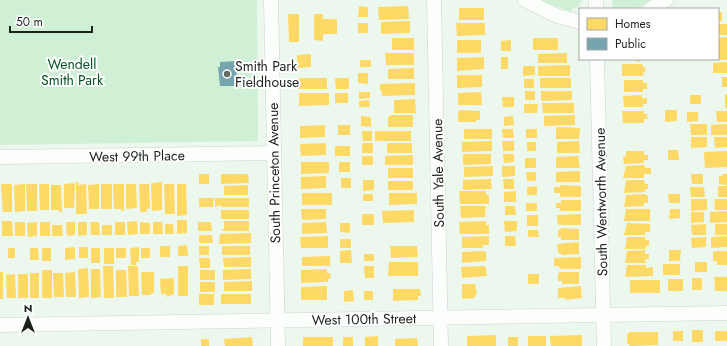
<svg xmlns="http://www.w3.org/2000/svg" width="727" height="346" font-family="Jost,sans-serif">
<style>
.green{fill:#d0f0d5}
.homes{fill:#ffd966}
.public{fill:#76a5af}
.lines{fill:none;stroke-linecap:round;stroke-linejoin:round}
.minor-casing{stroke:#ccd4cd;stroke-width:15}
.minor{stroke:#fcfefc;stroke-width:14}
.poi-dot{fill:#646d66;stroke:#fff;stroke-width:1.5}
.labels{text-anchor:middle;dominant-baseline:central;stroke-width:4;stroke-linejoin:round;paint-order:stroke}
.park-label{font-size:14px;fill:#025320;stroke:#fff}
.poi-label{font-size:14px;fill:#1b221c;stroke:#fff;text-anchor:start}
.street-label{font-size:14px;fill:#1b221c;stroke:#fff}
</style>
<rect width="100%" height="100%" fill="#ecf7ee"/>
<path class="green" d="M0,0H257L258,141L0,145Z
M539,0H582L579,7L572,8V12Z
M612,0H655L635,9H613Z"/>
<path class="homes" d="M359,6L368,7V17H358Z
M408,6L409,19L379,20L378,7Z
M459,8H484V20H459Z
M722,12V21H718V13Z
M288,14H299V42H289Z
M314,14H323V19H337V34H323V41L314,40Z
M410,21V33L381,34V22Z
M358,23H368V33H358Z
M456,23H485V35L457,36Z
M718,24H727V35H718Z
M727,37V49H723H727V60H718V38Z
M392,38H414V50H392Z
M533,38H558V50H533Z
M457,40H481V53H457Z
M511,40V51H501V41Z
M385,53H414V65H386Z
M567,53V63H538V54Z
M311,54V67L297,68V55Z
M484,57V69L457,71V58Z
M501,57H508V69H501Z
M632,59H641L639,62Z
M360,60H371V67H360Z
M727,62V73H713V63Z
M622,64H642L643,67H645V72L643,73V76H622Z
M570,65V76H538V66Z
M523,66H535V75L523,76Z
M414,68V79H388V69Z
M358,73H368V84L358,83Z
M457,75H482V87L457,88Z
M722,77H727V87H722Z
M298,78H327V89H298Z
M335,78H349V89H336Z
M540,78H571V88H540Z
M524,79H534V88H524Z
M624,80H643V83H647V89H643V92H624Z
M415,83V95L382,96V91H380V84Z
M525,91H535V100H525Z
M541,91H572V100L541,101Z
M359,92H370V98L359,99Z
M481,92L482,105H458V93Z
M299,93H329V105L299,106Z
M335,93H348V103H335Z
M725,94H727V108H725Z
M642,95V98H647V104H643V107H624L623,96Z
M690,95H701V104H690Z
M502,97H514V107H503Z
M415,99L416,113H394V100Z
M369,100L370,107H359V101Z
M542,103H574V113H543Z
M524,104H538L537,113H524Z
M461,110L480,111V120H476V122H458V111Z
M665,110H677V121L665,122Z
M622,111H644V114H647L648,119H644V123H623Z
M716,111H727V122H717Z
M687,112H698V121L687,122Z
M391,115H413V127H388V117Z
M575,115V125L544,126V116Z
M361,116L371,117V127L361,126Z
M513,116L514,125L504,126V117Z
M690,124H707V135H691Z
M727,124V135H711V125Z
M325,125V137L300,138V126Z
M338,125H350V135H338Z
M559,127L580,128L579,139H556V128Z
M464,129H492V139H464Z
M502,129H513L514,138H503Z
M526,129H537V138H526Z
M362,131H372V141H363Z
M375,131H411V141H375Z
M691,137H707V147L691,148Z
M714,137H727V147L715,148Z
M492,141V151L462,152V142Z
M502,141H514V151H503Z
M579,141L580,153H557V142Z
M527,142H536V151H527Z
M326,143V155L301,156L300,144Z
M362,143H373V153H362Z
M387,143H412V153H387Z
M335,146H350V156H335Z
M668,150H678L679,160H668Z
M626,151H644V155H648V160H644V163L624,164L623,157L626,156Z
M727,151V167L705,168L704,152Z
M463,154H491V164L463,165Z
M503,154H514V162L504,163Z
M413,155V165H385V156Z
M362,156H373V165H362Z
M578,156L580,168H556V157Z
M525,158H536V168H525Z
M301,162H329V173L301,174Z
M339,162H350V172H339Z
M645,165V168H651V174H644V178H623L626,166Z
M493,166V176L464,177V167Z
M502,166H515V176L502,177Z
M388,168H413V178H388Z
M580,171V182H556V172Z
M526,172H536V181H527Z
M199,174H209V184H199Z
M221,174H248L249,183L221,184Z
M691,174H703V184H692Z
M722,174H727V185L719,184V176H722Z
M326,176V188L301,189V177Z
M341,178H351V188H341Z
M491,179L492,189L463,190V180Z
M503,179H514V189H504Z
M363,180H374V190L363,191Z
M626,180H644L645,184H648V189H645V192L624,193Z
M388,181H413V190H388Z
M76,182H78V185L86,184L87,214H76Z
M162,182V210L152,211L151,183Z
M75,183L74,208H64V184Z
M1,184H12V212H3Z
M25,184V211L15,212L14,185Z
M26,184H37V211H27Z
M39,184H49V210H40Z
M99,184V209H89L88,185Z
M101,184H112V209H101Z
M113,184H124V211H121V209H114Z
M126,184H136L137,208L126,209Z
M139,184H149L150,208L147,209V212H140Z
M164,184H174L175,214H165Z
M177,184H186L187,215L177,216Z
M51,185H61L62,212H59V210H51Z
M248,185V195H224V186Z
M560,185L581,186V197H560V193H554V187H560Z
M537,186V195H527V187Z
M718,186H727V197H718Z
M690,187H704L705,197H691Z
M459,191H486V195H489V204H460Z
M516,191V202H504V192Z
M302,193H332V205H302Z
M389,193H417V204L389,205Z
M363,194H373V201H363Z
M645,194L648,196V203H644V206L624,207L626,195Z
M668,194H680V203H669Z
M199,198H214L213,207H199Z
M215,198H249V207H221V205L215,207Z
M691,199H707V210L691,211Z
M714,199H727V210H715Z
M561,200H581V211H560V208H556V203H561Z
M526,203H537V211H526Z
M460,206H486L485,217L461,218Z
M505,206H515L516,215H505Z
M301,209H326V219L302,220Z
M626,209H650V221H624Z
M670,209H680V218L669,219Z
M221,210H249V219H221Z
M414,210V222L383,223L382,211Z
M727,211V222L710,223V212Z
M691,212H704V222L691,223Z
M362,214H374V225H362Z
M581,214V225H558L557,215Z
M527,215H538V226H527Z
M177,220H187V233L177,234Z
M2,221H12L13,236H2Z
M137,221L138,234L128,235L127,222Z
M224,221H249V231H223L222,229H224Z
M486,221V225H489V234H460L459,222Z
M504,221H517V231L505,232Z
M15,222H25V236H15Z
M37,222V236L28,237L27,223Z
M40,222H50V236H40Z
M66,222H75V235L67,236Z
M78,222H87V235L78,236Z
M90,222H99L100,235H91Z
M115,222H125V235H115Z
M140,222L150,223V234H140Z
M153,222H162L163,234H153Z
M198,222H211L212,231H198Z
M326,222L327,233L302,234V223Z
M340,223H350V233L340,232Z
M627,223L650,224V232H645L646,235H624Z
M165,224H173L174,234H165Z
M706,224V235H692L691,225Z
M715,224H727V235H715Z
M52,225H62L63,236H52Z
M102,225H112V235H102Z
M561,228L579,229V240H561V237H558V230H561Z
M528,230H538L539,237H528Z
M251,233V243L219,244L220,234Z
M199,235H212L213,243H199Z
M328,236V248H301L300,237Z
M489,236V245H483V248H462V237Z
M505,236H515L516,246H505Z
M727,236V247L711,248V237Z
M627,237H645V240H649V246H646V249H625Z
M706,237V247L692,248L691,238Z
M340,239H351V248H340Z
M579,242V254L561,255V253H558L557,244Z
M187,245L188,256H178V246Z
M160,246H170V257H160Z
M199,246H209V255H199Z
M222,246H250V255H222Z
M390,246H417L418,257L391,258Z
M75,247V259L65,260V248Z
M79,247H88V258H79Z
M139,247V262H136V265H131L130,248Z
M8,248H15V258H8Z
M30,248H38L39,260H30Z
M42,248H51V261H42Z
M91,248H100V263H91Z
M104,248H114V264H104Z
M116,248H126V258H116Z
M141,248H150V258H141Z
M351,250L352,263H340V251Z
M645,250V254H649V259H645L646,263H625L627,251Z
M669,250H681L680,261H669Z
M482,251L486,252V261L462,263V252Z
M717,251H727V265H717V261H713V252Z
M364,254H374V261H364Z
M330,256V266H302V257Z
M251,257V267H224L223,258Z
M581,257V269H561L558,266H554V258Z
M199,258H210V268H200Z
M389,262H418V276H388Z
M695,262H707V272H695Z
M663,264H680V275H663Z
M627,265H646V268L653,267V276L625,277Z
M103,266H113L114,298H104Z
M128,266H138L139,296H129Z
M178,266H188V296H178Z
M364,266H374V278H365Z
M483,266L486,267L487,276L462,278L461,267Z
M88,268L89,297L79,298L78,269Z
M91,269H100L101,297L91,298Z
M251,269V279L223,280V270Z
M327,269V273H330L331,278L328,279V282L301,283V270Z
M42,270H52V298H42Z
M116,270H126L127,297H116Z
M200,270H215V280H200Z
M0,272H3V299H0Z
M75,272L76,297H66L65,273Z
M141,272H154V293H151V295H142Z
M562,272H579V284H562V281H558V273Z
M30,273H39V298H30Z
M53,273H63L64,297H54Z
M15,274L16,298H7L6,275Z
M18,274H28V298H18Z
M528,274H539V284H528Z
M714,277H727V291H715Z
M174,278V294L167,297L166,294H161L160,279Z
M692,278H702V290H692Z
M668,279H683V291H668Z
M630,280H660V293H630Z
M252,281V291H224V282Z
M200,282H215V292H200Z
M462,284H475L477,295H475V298L462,299Z
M327,286V300H301V287Z
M581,286L582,298L565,300L566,298H558V288Z
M393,289H420L421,296H418V300L393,301Z
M353,290L354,301L344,302V291Z
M364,291H373V300H364Z
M199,294H214V305H199Z
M221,294H251V304H221Z
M692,330H703V342H692Z
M673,331H683V341H673Z
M715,331H727V341H715Z
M629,332H658V345L630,346L627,343V335Z
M496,335V346H467V336Z
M582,335V346H551L550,336Z
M378,336V346H365V337Z
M528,336H546V346H528Z
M252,337L253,346H225L224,339Z
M303,337H333V346H303Z
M343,337H353V346H343Z
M508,337H518V346H508Z
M417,338L418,346H395V339Z
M201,339H209V346H201Z"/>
<path class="public" d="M236,61L237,86H220L218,67H220V62Z"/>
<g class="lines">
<defs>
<path id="minor" d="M271,0L278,346
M434,0L441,346
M525,0L557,16L580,22
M596,0V9
M650,9L666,0
M597,59L604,346
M0,157L274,153
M0,325L727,313"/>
</defs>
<use href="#minor" class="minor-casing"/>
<use href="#minor" class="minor"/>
</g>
<circle class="poi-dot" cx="227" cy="74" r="4"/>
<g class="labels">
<g class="park-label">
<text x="72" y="64">Wendell<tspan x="72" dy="16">Smith Park</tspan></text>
</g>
<g class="poi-label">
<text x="235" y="66">Smith Park<tspan x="235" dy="16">Fieldhouse</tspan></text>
</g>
<g class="street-label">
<text transform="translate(137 156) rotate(-1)">West 99th Place</text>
<text transform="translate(274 173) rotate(-91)">South Princeton Avenue</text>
<text transform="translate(438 173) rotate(-91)">South Yale Avenue</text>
<text transform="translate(601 202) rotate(-91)">South Wentworth Avenue</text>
<text transform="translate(364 319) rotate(-1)">West 100th Street</text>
</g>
</g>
<rect x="579" y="8" width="140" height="52" fill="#ffffff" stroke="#a4a7a4"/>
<rect x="587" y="18" width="20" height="12" fill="#ffd966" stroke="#a4a7a4"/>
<text x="615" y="28" font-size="12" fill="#1b221c">Homes</text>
<rect x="587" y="38" width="20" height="12" fill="#76a5af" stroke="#a4a7a4"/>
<text x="615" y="48" font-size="12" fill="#1b221c">Public</text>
<g transform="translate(28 318)" stroke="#ffffff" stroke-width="3" paint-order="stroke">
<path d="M0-3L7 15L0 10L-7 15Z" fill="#1b221c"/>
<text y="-6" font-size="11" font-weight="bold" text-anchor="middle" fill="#1b221c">N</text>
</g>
<path d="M10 26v6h82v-6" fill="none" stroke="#1b221c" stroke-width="2"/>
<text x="16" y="26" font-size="12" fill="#1b221c" stroke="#ffffff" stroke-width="3" paint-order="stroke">50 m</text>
</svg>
